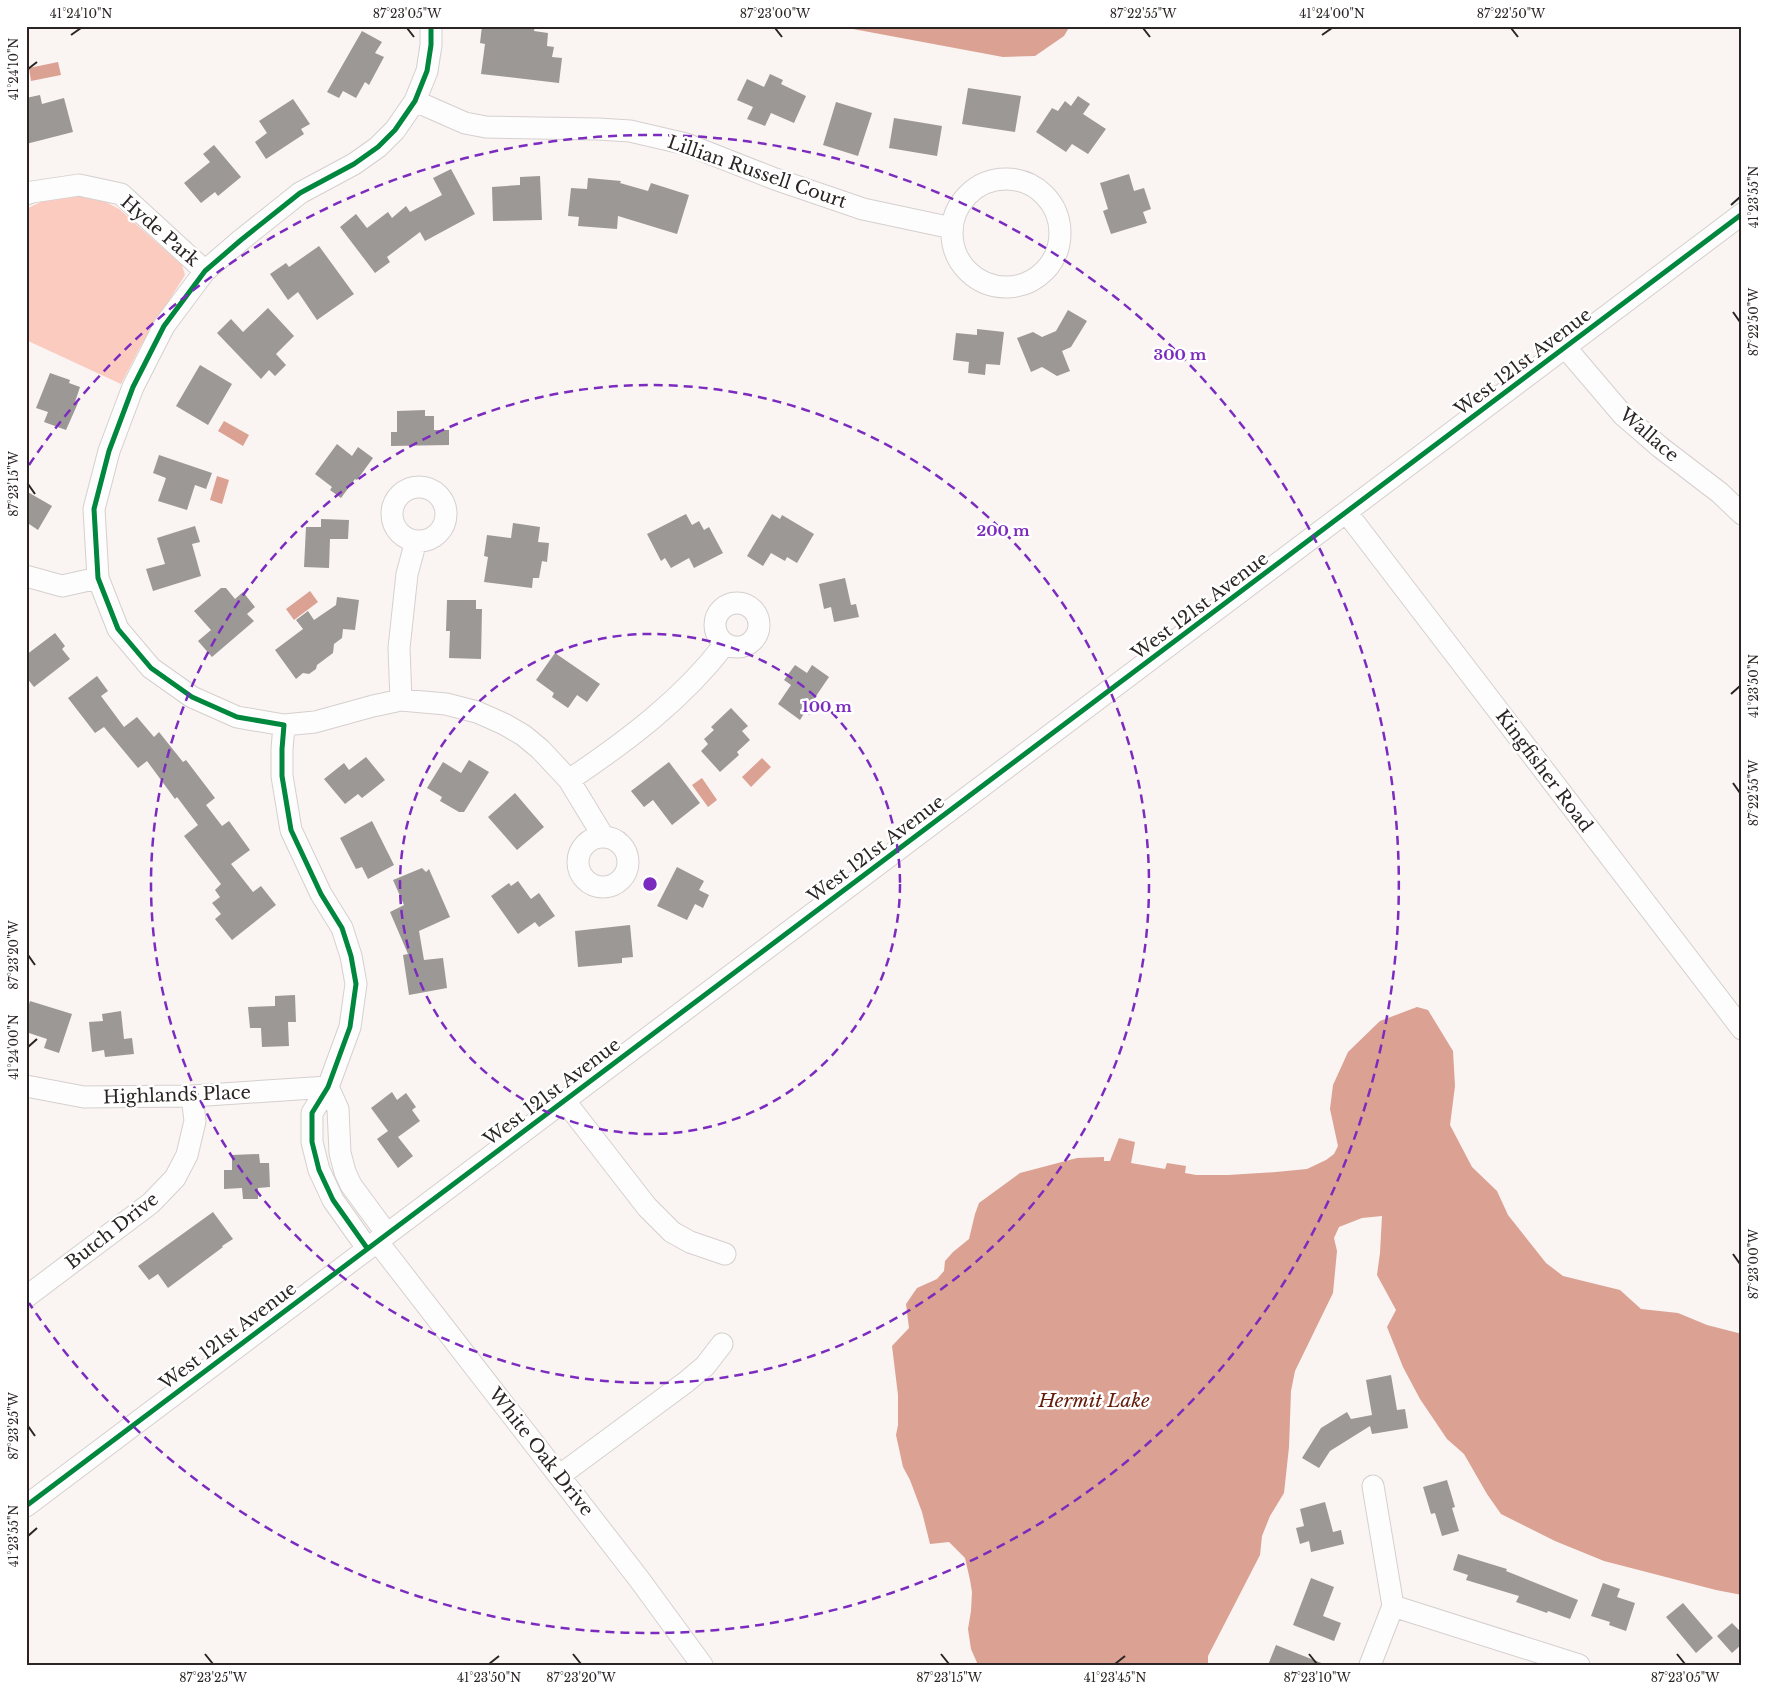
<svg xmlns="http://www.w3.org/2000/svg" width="1768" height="1691" font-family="'Libre Baskerville',serif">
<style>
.green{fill:#fccbbf}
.water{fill:#dba192}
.building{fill:#9c9896}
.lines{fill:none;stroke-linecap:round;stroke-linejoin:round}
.minor-casing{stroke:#d5d0ce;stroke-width:23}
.minor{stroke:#fefdfd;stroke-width:21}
.cycleway-casing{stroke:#fff;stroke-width:8}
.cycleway{stroke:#00873e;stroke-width:5}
.ticks{fill:none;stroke:#2a2524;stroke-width:2}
.ring{fill:none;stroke:#7b2cbf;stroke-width:2.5;stroke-dasharray:9 6}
.labels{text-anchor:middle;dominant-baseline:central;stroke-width:5;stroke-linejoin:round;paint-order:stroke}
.street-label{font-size:18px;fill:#2a2524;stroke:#fff}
.water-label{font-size:19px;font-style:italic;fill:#661c0a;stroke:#fff}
.centre{fill:#7b2cbf;stroke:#fff;stroke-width:2.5}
.ring-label{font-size:15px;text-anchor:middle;font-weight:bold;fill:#7b2cbf;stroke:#fff;stroke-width:5;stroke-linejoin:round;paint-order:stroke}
.neatline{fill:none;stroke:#2a2524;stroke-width:2}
.ticks-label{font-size:12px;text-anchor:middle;fill:#2a2524}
</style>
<rect width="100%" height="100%" fill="#faf4f2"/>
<path class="green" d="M77,196L104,201L119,209L182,265L185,275L140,347L121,384L26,340V209L49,198Z"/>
<path class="water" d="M837,26H1070L1064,36L1035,56L1003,57Z
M58,62L61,75L31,81L29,68Z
M224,421L249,435L243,446L218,431Z
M217,476L229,480L222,504L210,500Z
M310,591L318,602L294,620L286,609Z
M762,758L771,767L751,787L742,777Z
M702,778L717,800L708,807L692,785Z
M1417,1007L1428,1010L1453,1051L1455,1086L1450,1125L1472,1167L1497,1191L1508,1215L1546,1263L1563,1276L1620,1290L1641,1309L1678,1313L1707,1325L1742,1334V1595L1716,1590L1604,1561L1555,1541L1501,1514L1487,1494L1464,1454L1447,1439L1420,1399L1403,1367L1387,1327L1396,1310L1377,1275L1380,1253L1382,1216L1362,1218L1339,1227L1334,1238L1337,1251L1333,1293L1295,1371L1291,1391L1289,1447L1284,1493L1270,1516L1262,1536L1260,1555L1208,1656V1665H978L971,1649L968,1629L971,1611L972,1592L970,1580L965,1558L949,1542L930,1544L922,1512L910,1480L903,1467L896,1435L898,1425V1395L892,1346L909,1328L906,1304L917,1288L937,1279L944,1271L945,1261L953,1252L969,1239L975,1214L979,1203L1020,1173L1077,1158L1104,1157V1161H1110L1119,1138L1135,1142L1131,1163L1165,1169L1167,1163L1186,1166L1185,1173L1196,1175H1228L1276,1172L1307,1169L1326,1160L1334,1154L1338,1146L1330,1109L1333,1085L1348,1052L1380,1021Z"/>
<path class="building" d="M482,26H535L534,31L548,33L547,46L554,47L552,57L562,58L559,83L481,74L485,44L480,43Z
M362,31L382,42L375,53L384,57L369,85L365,82L356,98L343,91L339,98L327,92Z
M770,74L783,80L781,84L806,96L794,123L771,113L765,126L747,119L753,107L737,100L747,79L764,87Z
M968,88L1021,96L1015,132L962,124Z
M40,95L42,104L64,98L73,132L26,144V98Z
M1078,96L1090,104L1083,114L1106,129L1088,154L1072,144L1066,152L1036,132L1052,108L1058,111L1065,101L1071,106Z
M293,99L310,124L301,129L304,134L266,159L255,142L267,133L259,121Z
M836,102L872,113L858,156L823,145Z
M894,118L942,126L937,156L889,148Z
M214,145L241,177L218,196L215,192L201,203L184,183L210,162L203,154Z
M451,169L475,214L425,241L420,232L387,257L390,262L375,273L340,227L356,214L367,228L388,212L392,218L406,206L410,212L442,195L433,178Z
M1129,174L1134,191L1144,188L1151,209L1143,212L1147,223L1111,234L1103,211L1108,209L1100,183Z
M540,176L542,220L493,221L492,187L520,185V177Z
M588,178L621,181L620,183L648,191L651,183L689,195L677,234L618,216L617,229L578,226L579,217L568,216L571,188L587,189Z
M319,246L354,294L317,320L298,292L288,300L270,274L286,263L289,267Z
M268,308L294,336L276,354L286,365L275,376L269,370L261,379L217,333L231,319L243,332Z
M1068,310L1087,321L1071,347L1062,351L1070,371L1057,376L1042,367L1031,372L1017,338L1033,332L1042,337L1056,331Z
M977,329L1004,332L1000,365L986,364L985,375L968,373L969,362L953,360L956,333L977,335Z
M200,365L232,384L208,425L176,406Z
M50,373L70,380L69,383L80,387L75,402L78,403L66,430L44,422L48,412L36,408Z
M425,410V416H434V430H449V445L391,446V432H397V411Z
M337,444L352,456L358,447L373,458L357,480L355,479L341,498L330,490L332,487L315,474Z
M159,455L212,473L206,489L195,485L187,510L158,501L166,478L153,473Z
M26,491L52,506L38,530L26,522Z
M686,514L692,525L699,521L704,530L709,527L723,553L694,568L689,558L671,568L665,558L661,561L647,534Z
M772,514L780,519L782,515L814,534L797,563L787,557L785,561L771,553L763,566L747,556Z
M321,519L349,520L348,539H330L329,568L304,567L306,527H321Z
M513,523L540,527L538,542L549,543L547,562L542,561L539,578H533L532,588L484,582L488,557L484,556L487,535L511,538Z
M195,526L200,542L192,544L201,576L153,591L146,569L165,564L157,538Z
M845,578L851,605L856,604L859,617L834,622L831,607L824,609L819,584Z
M221,588H226L235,599L243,592L255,607L247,614L254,621L212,657L198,641L211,630L194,611Z
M337,597L359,600L355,630L343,629L342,638L334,644L333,653L317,665L316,669L309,674L303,673L296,679L275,650L303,629L296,620L308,611L314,620L336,605Z
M447,600H476V609H482L481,659L449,658L450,631H446Z
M55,633L65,646L62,649L70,659L34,687L26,677V655Z
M555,653L600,684L587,702L577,695L568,708L552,697L554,693L536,680Z
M795,665L807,673L812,665L829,677L814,699L818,701L809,715L805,712L800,720L778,704L791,685L784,680Z
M97,676L108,691L101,696L124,727L137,717L154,737L159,732L183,762L186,760L215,798L206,805L222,826L229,821L250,850L231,864L253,892L261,886L276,905L232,940L215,919L221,914L212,903L220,897L215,890L221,884L184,836L198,825L177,797L175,799L147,761L138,768L104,727L95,733L68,698Z
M731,708L748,726L742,731L750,740L737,752L739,755L720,772L701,751L708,744L704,739L714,730L711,727Z
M366,757L385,780L362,798L358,794L345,804L324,779L344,763L349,770Z
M469,760L489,772L464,812H459L440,801L442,797L427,788L443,762L461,773Z
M669,762L700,803L672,825L653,800L644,807L631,791Z
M515,793L544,827L517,850L488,817Z
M372,821L394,865L368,879L362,867L356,869L340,838Z
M677,867L704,881L699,890L709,895L703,908L695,904L687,920L657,906Z
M422,868L426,872L429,869L450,917L419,931L424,960L443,958L447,988L409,995L403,955L408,954L390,912L404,905L393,880Z
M518,881L531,899L539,893L555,916L539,927L535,922L518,934L491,896L509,883L511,886Z
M630,925L633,957L622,958V963L578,967L575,931Z
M295,995L296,1022H288L289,1046L262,1047L261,1028H250L248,1007L275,1006V996Z
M30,1001L72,1014L59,1053L44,1048L47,1039L26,1032V1013Z
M121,1011L124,1039L132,1038L134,1054L105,1057L104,1050L92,1052L89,1022L103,1021L102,1014Z
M392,1092L397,1100L406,1093L416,1107L412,1110L420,1121L398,1137L413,1156L398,1168L377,1139L388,1131L371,1108Z
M259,1154L260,1163H269L270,1187L258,1188V1199H243L242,1188L224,1189V1170H232V1155Z
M213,1212L233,1239L222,1246L223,1247L168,1288L158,1274L149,1280L138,1266Z
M1391,1375L1397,1410L1405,1409L1408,1428L1372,1434L1370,1426L1330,1451L1319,1468L1302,1458L1321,1428L1347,1412L1351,1419L1372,1415L1366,1380Z
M1447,1480L1455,1507L1452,1508L1459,1531L1442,1536L1435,1513L1431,1514L1423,1487Z
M1325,1502L1333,1532L1341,1530L1344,1544L1311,1552L1309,1541L1300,1544L1296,1528L1304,1526L1300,1509Z
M1458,1554L1507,1569L1506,1571L1578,1600L1570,1619L1548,1611L1547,1613L1516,1602L1519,1596L1466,1580L1468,1575L1453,1570Z
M1311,1578L1334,1587L1323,1616L1341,1623L1334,1641L1293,1625Z
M1603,1583L1620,1589L1617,1597L1635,1603L1626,1631L1609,1625L1610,1622L1591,1616Z
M1683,1603L1713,1638L1696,1653L1666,1617Z
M1732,1623L1742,1633V1644L1732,1653L1717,1636Z
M1276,1645L1324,1664V1665H1268Z"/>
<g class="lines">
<defs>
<path id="minor" d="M415,101L465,123L486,127L598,129L630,131L686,144L775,179L863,209L952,228
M952 233a54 54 0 1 1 108 0a54 54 0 1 1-108 0Z
M26,194L32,192L79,185L121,194L205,271
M1565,347L1623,415L1660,447L1720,493L1742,514
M392 514a27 27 0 1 1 54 0a27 27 0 1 1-54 0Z
M1347,513L1742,1029
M26,576L62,586L98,578
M715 625a22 22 0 1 1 44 0a22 22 0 1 1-44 0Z
M401,700L399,648L407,574L416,541
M284,725L315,722L373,706L401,700L446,704L477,712L504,724L523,735L540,749L569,780L603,836
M569,780C627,741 682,700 725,644
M578 862a25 25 0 1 1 50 0a25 25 0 1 1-50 0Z
M26,1086L84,1097L192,1096L328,1087
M328,1087L338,1109L340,1153L345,1172L351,1185L387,1234
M564,1100L647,1207L672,1232L690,1242L725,1254
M377,1241L639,1579L702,1665
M367,1248L333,1200L319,1170L312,1142V1113L328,1087L350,1027L356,984L351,956L342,928L321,894L291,830L282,776V749L284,725L237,717L192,697L151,668L118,629L98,578L94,509L109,451L133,387L164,326L205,271L241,240L300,193L354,164L378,147L395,130L415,101L427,71L431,45V26
M26,1297L151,1203L175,1178L187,1155L195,1121L192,1096
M559,1476L686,1382L705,1366L722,1344
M1373,1486L1393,1606L1579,1665
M26,1506L1742,214
M1370,1665L1393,1606"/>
</defs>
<use href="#minor" class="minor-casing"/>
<use href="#minor" class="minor"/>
<defs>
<path id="cycleway" d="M367,1248L333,1200L319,1170L312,1142V1113L328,1087L350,1027L356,984L351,956L342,928L321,894L291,830L282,776V749L284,725L237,717L192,697L151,668L118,629L98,578L94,509L109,451L133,387L164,326L205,271L241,240L300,193L354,164L378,147L395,130L415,101L427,71L431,45V26
M26,1506L1742,214"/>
</defs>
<use href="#cycleway" class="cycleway-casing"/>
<use href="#cycleway" class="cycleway"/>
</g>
<path class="ticks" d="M407,28L414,37M775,28L782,37M1143,28L1150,37M1511,28L1518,37M71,35L81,28M1322,35L1332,28M28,69L37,62M1731,205L1740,197M1733,312L1740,322M28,484L35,494M1731,694L1740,686M1733,783L1740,793M28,955L35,965M28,1047L37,1039M1733,1254L1740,1264M28,1426L35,1436M28,1536L37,1528M205,1654L213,1664M573,1654L581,1664M941,1654L949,1664M1309,1654L1317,1664M1677,1654L1685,1664M489,1664L499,1656M1115,1664L1125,1656"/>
<g class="ring">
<circle cx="650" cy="884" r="250"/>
<circle cx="650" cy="884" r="499"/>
<path d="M29 465A749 749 0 1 1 29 1303"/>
</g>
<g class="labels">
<g class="street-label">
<text transform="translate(757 172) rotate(19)">Lillian Russell Court</text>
<text transform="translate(160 231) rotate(41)">Hyde Park</text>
<text transform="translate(1523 362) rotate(-37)">West 121st Avenue</text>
<text transform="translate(1649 435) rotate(41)">Wallace</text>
<text transform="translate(1200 606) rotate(-37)">West 121st Avenue</text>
<text transform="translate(1544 771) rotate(53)">Kingfisher Road</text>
<text transform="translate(876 849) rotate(-37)">West 121st Avenue</text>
<text transform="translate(552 1092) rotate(-37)">West 121st Avenue</text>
<text transform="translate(177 1095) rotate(-2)">Highlands Place</text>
<text transform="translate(112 1231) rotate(-38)">Butch Drive</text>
<text transform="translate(228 1336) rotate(-37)">West 121st Avenue</text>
<text transform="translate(541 1452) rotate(52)">White Oak Drive</text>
</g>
<g class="water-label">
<text x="1094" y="1400">Hermit Lake</text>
</g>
</g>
<circle cx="650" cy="884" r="8" class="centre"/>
<g class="ring-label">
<text x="1180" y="360">300 m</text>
<text x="1003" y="536">200 m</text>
<text x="827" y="712">100 m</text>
</g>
<rect width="1768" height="1691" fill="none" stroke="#ffffff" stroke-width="55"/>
<rect x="28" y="28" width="1712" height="1636" class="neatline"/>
<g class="ticks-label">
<text x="81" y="18">41°24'10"N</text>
<text x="407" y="18">87°23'05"W</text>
<text x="775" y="18">87°23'00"W</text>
<text x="1143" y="18">87°22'55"W</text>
<text x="1332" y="18">41°24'00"N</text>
<text x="1511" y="18">87°22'50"W</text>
<text transform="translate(14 69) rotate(-90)" y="4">41°24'10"N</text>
<text transform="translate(1754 197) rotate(-90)" y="4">41°23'55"N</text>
<text transform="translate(1754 322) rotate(-90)" y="4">87°22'50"W</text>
<text transform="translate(14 484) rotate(-90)" y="4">87°23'15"W</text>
<text transform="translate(1754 686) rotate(-90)" y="4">41°23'50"N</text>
<text transform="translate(1754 793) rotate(-90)" y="4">87°22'55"W</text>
<text transform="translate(14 955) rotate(-90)" y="4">87°23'20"W</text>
<text transform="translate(14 1047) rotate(-90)" y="4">41°24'00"N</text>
<text transform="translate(1754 1264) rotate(-90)" y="4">87°23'00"W</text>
<text transform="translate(14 1426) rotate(-90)" y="4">87°23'25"W</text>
<text transform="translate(14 1536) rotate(-90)" y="4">41°23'55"N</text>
<text x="213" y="1682">87°23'25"W</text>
<text x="489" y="1682">41°23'50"N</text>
<text x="581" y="1682">87°23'20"W</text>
<text x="949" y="1682">87°23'15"W</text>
<text x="1115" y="1682">41°23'45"N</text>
<text x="1317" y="1682">87°23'10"W</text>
<text x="1685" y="1682">87°23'05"W</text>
</g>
</svg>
